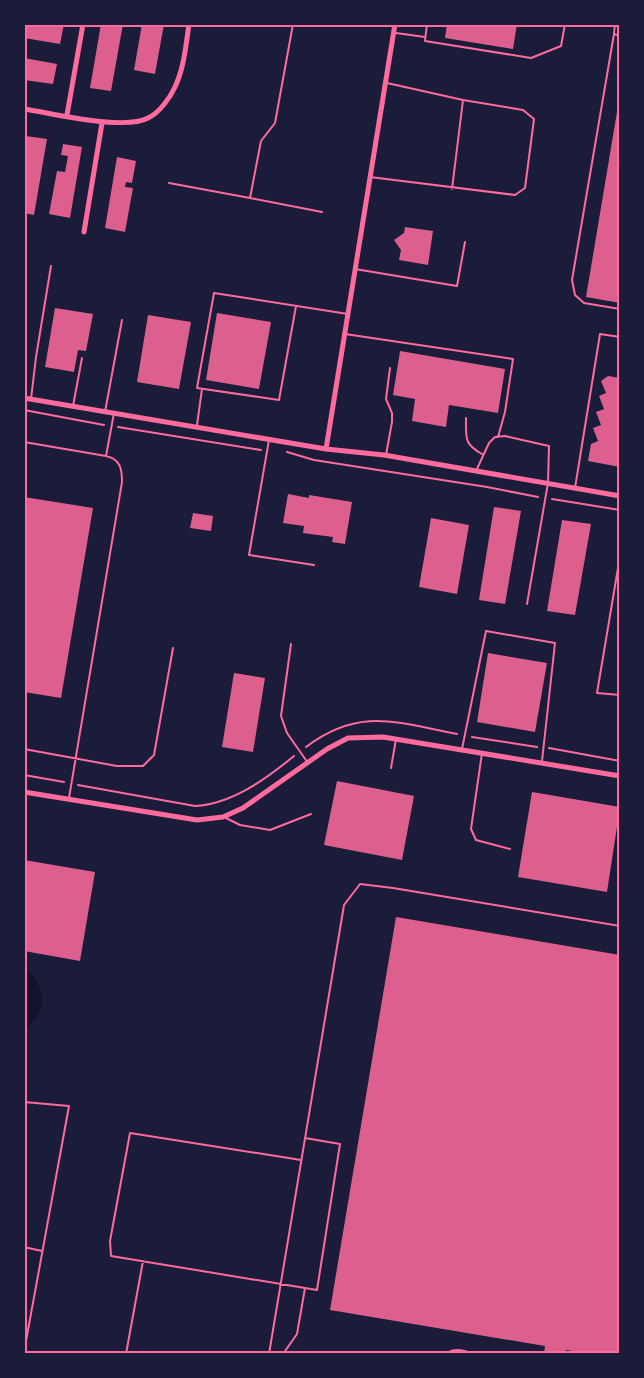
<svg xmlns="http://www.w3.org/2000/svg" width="644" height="1378" font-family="'Nunito Sans',sans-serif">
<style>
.water{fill:#12122b}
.building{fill:#dd5f8e}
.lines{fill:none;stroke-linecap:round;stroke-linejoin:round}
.path{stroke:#ff6b9d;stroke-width:2}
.service{stroke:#ff6b9d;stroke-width:2}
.minor{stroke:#ff6b9d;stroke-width:5}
.neatline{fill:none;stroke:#ff6b9d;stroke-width:2}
</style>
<rect width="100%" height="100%" fill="#1b1b3a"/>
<path class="water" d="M24,972L32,974C48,998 46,1011 24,1031Z"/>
<path class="building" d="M24,24H64L60,44L24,38Z
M101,24H123L111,91L90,88Z
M142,24H164L155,74L134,70Z
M447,24H517L513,49L445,38Z
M24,58L57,64L53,84L24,80Z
M619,100H620V303L586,297Z
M26,136L47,139L34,215L24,213V148Z
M63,144L82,147L70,218L49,214L57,171L65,172L68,156L61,155Z
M117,157L136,161L132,183L126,182L125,187L133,188L125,232L105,228Z
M405,227L433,231L428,265L399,260L401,250L394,240L404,233Z
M55,308L93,314L86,351L78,350L74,372L45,367Z
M217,313L271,322L259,389L206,380Z
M148,315L191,322L179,389L137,382Z
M400,351L505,369L498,413L449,405L446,427L412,421L415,399L393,395Z
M608,376L620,378V467L588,461L591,444L598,441L593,428L601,425L596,412L604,409L599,396L606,393L601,381Z
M288,494L309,498V495L352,502L345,544L332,542L333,537L303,533L304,526L283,523Z
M24,497L93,508L61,698L24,692Z
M494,507L521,511L505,604L479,600Z
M193,513L213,516L211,531L190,528Z
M431,518L469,525L457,594L419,587Z
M562,520L591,524L575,615L547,611Z
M488,653L547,663L535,732L477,722Z
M234,673L265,678L253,752L222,747Z
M337,781L414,796L402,860L324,845Z
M532,792L620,807L607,892L518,877Z
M24,860L95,872L80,961L24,951Z
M396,917L620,955V1354H591L566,1350L565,1354H544L545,1346L330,1310Z"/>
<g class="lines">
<path class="path" d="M24,410L104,425
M118,427L261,450
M287,452L314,460L487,487L538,497
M552,499L620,510
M472,737L537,747
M306,747C360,706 398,723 457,734
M549,748L620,761
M24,775L64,782
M78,785L195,806C232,804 266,779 294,756"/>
<path class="service" d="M293,24L275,123L261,141L250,198L322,212
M427,24L425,41L531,58L561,46L565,24
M396,33L425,37
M614,33L615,24
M620,36L614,34L572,280L575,295L584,303L620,309
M387,83L463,100
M370,177L515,195L525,188L534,119L523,110L463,100L452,189
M169,183L250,198
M355,269L457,286L465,242
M296,306L279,400L197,388L214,293L348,314
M345,334L513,359L505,412L498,437
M31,399L36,357L51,266
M73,406L82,358
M105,412L122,320
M466,418C466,438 464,444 482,454
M197,425L202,389
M269,440L249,555L314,565
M24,442L106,456
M386,455L392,422V413L386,399L390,368
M476,471L489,443L495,437L505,436L549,446L548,483L527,604
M575,488L600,334L620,337
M620,556L597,693L620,695
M291,644L281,716L287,733L308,763
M24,749L117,766H143L154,755L173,648
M462,749L486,631L555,643L542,761
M482,753L471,829L476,840L510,849
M391,768L396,739
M69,798L122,482C122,468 120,459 106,456L114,413
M224,817L240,825L270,830L311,814
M24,1102L69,1106L24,1352
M301,1160L130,1133L110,1241L111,1256L305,1288
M24,1247L42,1251
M126,1354L143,1261
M269,1354L344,905L360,884L393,888L620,926
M283,1354L297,1334L305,1288L317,1290L340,1144L305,1138
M446,1354C454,1347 464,1350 473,1354"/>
<path class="minor" d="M24,109C52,113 124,131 148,118C159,113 170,98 175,87C184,68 186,45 189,24
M67,115L83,24
M84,232L102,123
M24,398L326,449L384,455L620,496
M326,449L395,24
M24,792L197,820L223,817L243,808L327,749L348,738L383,737L620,776"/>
</g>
<rect width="644" height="1378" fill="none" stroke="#1b1b3a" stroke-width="51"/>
<rect x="26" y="26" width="592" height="1326" class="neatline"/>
</svg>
